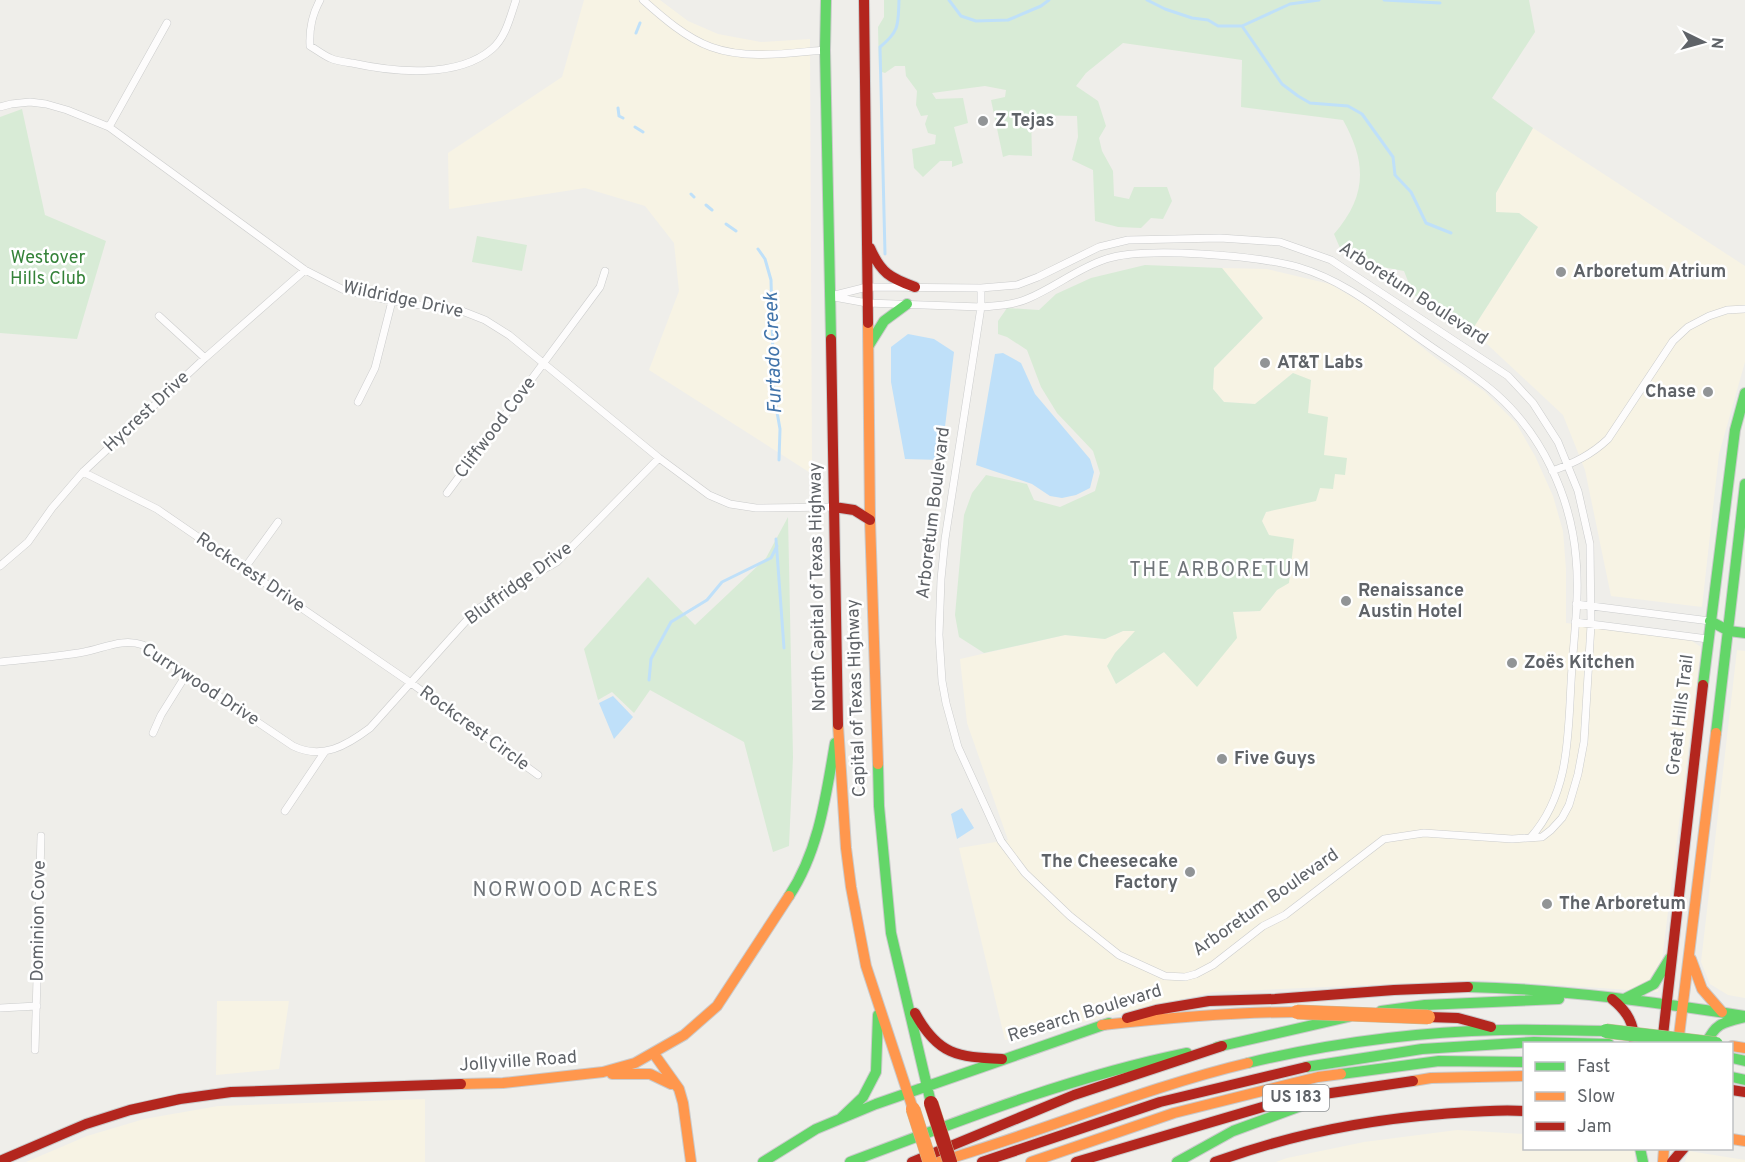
<svg xmlns="http://www.w3.org/2000/svg" width="1745" height="1162" font-family="Overpass,sans-serif">
<style>
.commercial{fill:#f7f3e4}
.green{fill:#d8ebd6}
.water{fill:#bfe0f9}
.lines{fill:none;stroke-linecap:round;stroke-linejoin:round}
.stream{stroke:#bfe0f9;stroke-width:3}
.street-casing{stroke:#cbcccc;stroke-width:8}
.fast-casing{stroke:#cacacb;stroke-width:12}
.slow-casing{stroke:#cacacb;stroke-width:12}
.jam-casing{stroke:#cacacb;stroke-width:12}
.street{stroke:#fdfcfc;stroke-width:7}
.fast{stroke:#63d668;stroke-width:10}
.slow{stroke:#ff974d;stroke-width:10}
.jam{stroke:#b3261e;stroke-width:10}
.fast-bridge-casing{stroke:#c8b996;stroke-width:15;stroke-linecap:butt}
.slow-bridge-casing{stroke:#c8b996;stroke-width:15;stroke-linecap:butt}
.jam-bridge-casing{stroke:#c8b996;stroke-width:15;stroke-linecap:butt}
.fast-bridge{stroke:#63d668;stroke-width:14}
.slow-bridge{stroke:#ff974d;stroke-width:14}
.jam-bridge{stroke:#b3261e;stroke-width:14}
.poi-dot{fill:#919496;stroke:#fff;stroke-width:2}
.labels{text-anchor:middle;dominant-baseline:central;stroke-width:5;stroke-linejoin:round;paint-order:stroke}
.shield{fill:#fff;stroke:#8f9295;stroke-width:1.5}
.shield-label{font-size:16px;font-weight:bold;fill:#5f6368}
.poi-label{font-size:18px;font-weight:bold;fill:#5f6368;stroke:#fff;text-anchor:start}
.park-label{font-size:18px;fill:#348238;stroke:#fff}
.street-label{font-size:18px;fill:#5f6368;stroke:#fff}
.water-label{font-size:20px;font-style:italic;fill:#4174aa;stroke:#fff}
.neighbourhood-label{font-size:20px;letter-spacing:1.5px;fill:#70757a;stroke:#fff}
</style>
<rect width="100%" height="100%" fill="#efeeea"/>
<path class="commercial" d="M584,0H660L688,21L718,34L761,42L810,39L812,474L649,370L679,291L674,243L645,206L585,188L449,209L448,153L562,77Z
M1533,128L1745,266V362L1719,454L1702,607L1611,596L1585,470L1563,415L1472,330L1538,227L1519,213H1496V193Z
M1222,268L1267,269L1330,284L1378,312L1437,359L1484,391L1516,423L1535,456L1553,496L1563,531L1566,569V623L1686,637L1701,647L1658,992L1483,980L1213,992L1005,1040L959,848L1008,840L967,723L960,659L1065,635L1105,639L1123,631H1136L1115,653L1116,684L1164,652L1197,686L1232,612L1260,611L1277,590L1269,535L1262,521L1266,512L1286,507L1324,455L1293,373L1255,404L1224,402L1213,389L1214,368L1263,318Z
M1737,650L1745,651V998L1728,995L1710,984L1701,962Z
M217,1001H289L279,1069L216,1075Z
M425,1099V1162H26L87,1136L144,1119L218,1106Z
M1457,1130L1524,1134V1148L1636,1149L1634,1162H1276L1287,1158L1364,1142Z
M1689,1151L1745,1160V1162H1685Z"/>
<path class="green" d="M884,0H1529L1535,32L1492,98L1533,128L1496,193V212L1519,213L1538,227L1472,330L1458,327L1413,294L1404,271L1366,264L1356,249L1340,248L1334,234C1367,196 1367,163 1343,120L1241,107L1242,60L1123,43L1086,73L1076,86L1098,101L1106,126L1099,138L1102,151L1113,171L1114,196L1129,199L1134,187H1167L1172,201L1163,219L1151,218L1141,228L1118,227L1095,221L1093,170L1072,160L1078,137L1077,116L1031,115L1032,156L1009,155L1003,157L991,100L1005,97L1006,90L985,86L932,93L936,99L963,98L968,123L954,127L963,163L952,167V161H940L923,177L914,168L912,149L935,144L936,135L928,133L925,124L928,115L921,116L916,105L917,91L906,76L905,66H895L885,73L879,71L878,27L884,17Z
M22,109L45,215L106,241L77,339L0,333V117Z
M477,236L527,245L522,271L472,262Z
M1145,265L1222,268L1263,318L1214,368L1213,389L1224,402L1255,404L1293,373L1311,380L1308,413L1328,417L1324,455L1347,458L1345,475L1335,474L1333,489L1320,488L1316,501L1266,512L1262,521L1269,535L1294,539L1289,583L1277,590L1260,611L1233,612L1237,638L1197,687L1164,652L1116,684L1107,666L1115,653L1135,631H1123L1105,639L1065,635L984,653L959,637L955,615L964,515L972,493L986,475L1027,484L1034,500L1060,507L1095,491L1100,473L1093,451L1057,413L1041,387L1027,350L1007,337L998,334V321L1007,308L1039,310L1056,294L1091,278Z
M788,517L793,757L789,846L773,852L744,742L650,690L634,713L612,692L598,700L584,649L648,577L695,625L766,558Z"/>
<path class="water" d="M908,334L934,339L954,352L941,460L905,459L891,382V347Z
M1003,353L1021,363L1035,394L1090,459L1094,472L1090,488L1076,495L1062,498L1050,496L1032,484L976,465L995,354Z
M613,696L633,717L614,739L599,703Z
M962,808L974,828L957,839L951,814Z"/>
<g class="lines">
<path class="stream" d="M949,0L961,16L976,21L1008,20L1041,6L1049,0
M1147,0L1165,9L1192,18L1208,20L1218,26H1242L1290,4L1319,0
M1384,0L1440,3
M1242,26L1282,84L1298,96L1310,103L1348,106L1362,114L1393,157L1395,175L1411,192L1426,223L1451,233
M636,33L640,23
M618,108L619,116L623,118
M635,127L643,132
M691,194L694,197
M706,205L712,210
M726,224L736,231
M758,249L765,259L771,280L774,395L780,429L779,460
M885,254L880,47C900,31 898,24 899,0
M776,539L784,648
M649,680L651,659L671,622L707,600L722,582L771,558L777,546"/>
<defs>
<path id="street" d="M320,0C312,15 309,28 310,46C317,50 323,55 330,58C336,61 345,62 352,63C393,72 457,79 492,49C506,37 510,17 516,0
M643,0C662,17 686,38 711,47C747,60 788,53 825,50
M0,107L11,104L30,102L46,104L67,110L109,127L305,270L342,289L392,301L462,311L485,320L509,335L659,458L709,495L730,504L756,508L834,507
M109,127L167,23
M831,296L867,287L981,288L1017,285L1038,277L1099,247L1128,240L1220,238L1280,242L1331,260L1508,376L1533,403L1558,442L1578,491L1590,544L1591,625L1584,742L1578,774L1569,805L1562,818L1551,830L1542,837L1512,839L1424,833L1384,839L1285,915L1263,926L1213,965L1196,974L1185,977L1165,976L1119,955L1070,916L1025,873L1001,841L958,747L946,703L942,681L939,635L941,579L945,539L981,307V288
M834,297L867,303L981,307C996,306 1013,305 1027,299C1054,288 1078,268 1106,259C1145,246 1258,256 1298,267C1345,281 1379,310 1419,338C1444,356 1472,373 1495,393C1542,434 1571,497 1576,558C1580,599 1573,642 1571,683C1568,737 1569,794 1531,837
M159,316L205,358
M358,402L375,368L392,301
M1552,471C1574,463 1591,455 1608,439L1673,341L1688,327L1709,316L1727,310L1745,309
M83,472L157,509L411,683L538,775
M447,493L600,287L605,271
M0,566L28,542L52,508L83,472L205,358L305,270
M244,569L278,522
M1576,604L1710,621
M1575,622L1708,639
M0,662C28,659 57,657 84,652C105,648 122,638 143,645L293,746C322,760 346,746 370,728L475,611L498,595L557,562L659,458
M153,733L161,715L186,675
M285,811L324,753
M0,1008L37,1006
M35,1050L41,836"/>
<path id="fast" d="M826,0L825,50L831,339
M869,345L884,321L907,304
M1710,621L1729,631L1745,633
M1703,685L1735,430L1745,393
M1716,733L1745,484
M878,764L879,806L891,933L931,1103
M789,896C819,851 826,795 835,743
M1468,987C1561,989 1654,1002 1745,1016
M1626,998L1654,984L1670,958
M1381,1011L1425,1005L1559,999
M1706,1044C1715,1023 1724,1022 1745,1017
M1217,1047L1348,1017
M1732,1058L1745,1061
M1248,1063C1331,1043 1416,1032 1501,1030C1536,1029 1571,1031 1606,1031
M1306,1067L1422,1049L1534,1042L1609,1044
M1341,1074L1439,1061L1524,1062
M1732,1077L1745,1080
M841,1118L863,1097L876,1072L878,1015
M1640,1148L1643,1162
M763,1162L816,1129L876,1104L1109,1023
M850,1162C961,1120 1070,1077 1187,1053
M1177,1162L1233,1131L1317,1100"/>
<path id="slow" d="M868,323L870,520L878,764
M838,725L846,848L851,887L866,966L913,1109
M1691,959L1702,989L1722,1012
M1102,1025C1167,1018 1232,1012 1297,1012
M1678,1044L1716,733
M1732,1046L1745,1048
M654,1054L679,1089L683,1103L691,1162
M612,1074H650L671,1084
M1413,1081L1431,1078L1524,1076
M461,1084L503,1083L603,1072L635,1063L684,1035L717,1006L789,896
M1732,1139L1745,1141
M938,1162C1042,1132 1143,1088 1248,1063
M1031,1162L1174,1113L1318,1077L1341,1074
M1663,1162L1664,1148"/>
<path id="jam" d="M864,0L868,323
M870,248C881,273 890,278 915,287
M831,339L838,725
M834,507L854,510L870,520
M1612,999C1627,1011 1635,1024 1634,1044
M915,1013C938,1055 957,1057 1002,1059
M1428,1017L1458,1018L1491,1027
M1127,1018L1156,1010L1209,1001L1275,999L1394,990L1468,987
M1662,1044L1703,685
M1732,1090L1745,1092
M0,1161L86,1124L130,1110L180,1099L231,1092L461,1084
M912,1162L1074,1095L1222,1046
M982,1162L1160,1102L1306,1067
M1076,1162L1290,1099L1413,1081
M1215,1162C1289,1135 1364,1120 1442,1114C1469,1112 1497,1109 1524,1111
M1672,1162L1684,1148"/>
</defs>
<use href="#street" class="street-casing"/>
<use href="#fast" class="fast-casing"/>
<use href="#slow" class="slow-casing"/>
<use href="#jam" class="jam-casing"/>
<use href="#street" class="street"/>
<use href="#fast" class="fast"/>
<use href="#slow" class="slow"/>
<use href="#jam" class="jam"/>
<defs>
<path id="fast-bridge" d="M1606,1031L1716,1044"/>
<path id="slow-bridge" d="M1297,1012L1428,1017
M913,1109L930,1162"/>
<path id="jam-bridge" d="M931,1103L950,1162"/>
</defs>
<use href="#fast-bridge" class="fast-bridge-casing"/>
<use href="#slow-bridge" class="slow-bridge-casing"/>
<use href="#jam-bridge" class="jam-bridge-casing"/>
<use href="#fast-bridge" class="fast-bridge"/>
<use href="#slow-bridge" class="slow-bridge"/>
<use href="#jam-bridge" class="jam-bridge"/>
</g>
<g class="poi-dot">
<circle cx="983" cy="121" r="6"/>
<circle cx="1561" cy="272" r="6"/>
<circle cx="1265" cy="363" r="6"/>
<circle cx="1708" cy="392" r="6"/>
<circle cx="1346" cy="601" r="6"/>
<circle cx="1512" cy="663" r="6"/>
<circle cx="1222" cy="759" r="6"/>
<circle cx="1190" cy="872" r="6"/>
<circle cx="1547" cy="904" r="6"/>
</g>
<g class="labels">
<rect class="shield" x="1263" y="1085" width="66" height="26" rx="4.5"/>
<g class="shield-label">
<text x="1296" y="1098">US 183</text>
</g>
<g class="poi-label">
<text x="995" y="121">Z Tejas</text>
<text x="1573" y="272">Arboretum Atrium</text>
<text x="1277" y="363">AT&amp;T Labs</text>
<text x="1696" y="392" text-anchor="end">Chase</text>
<text x="1358" y="591">Renaissance<tspan x="1358" dy="21">Austin Hotel</tspan></text>
<text x="1524" y="663">Zoës Kitchen</text>
<text x="1234" y="759">Five Guys</text>
<text x="1178" y="862" text-anchor="end">The Cheesecake<tspan x="1178" dy="21">Factory</tspan></text>
<text x="1559" y="904">The Arboretum</text>
</g>
<g class="park-label">
<text x="48" y="258">Westover<tspan x="48" dy="21">Hills Club</tspan></text>
</g>
<g class="street-label">
<text transform="translate(1413 294) rotate(33)">Arboretum Boulevard</text>
<text transform="translate(403 300) rotate(12)">Wildridge Drive</text>
<text transform="translate(147 412) rotate(-43)">Hycrest Drive</text>
<text transform="translate(496 428) rotate(-53)">Cliffwood Cove</text>
<text transform="translate(934 513) rotate(-83)">Arboretum Boulevard</text>
<text transform="translate(250 573) rotate(34)">Rockcrest Drive</text>
<text transform="translate(519 584) rotate(-36)">Bluffridge Drive</text>
<text transform="translate(818 587) rotate(-91)">North Capital of Texas Highway</text>
<text transform="translate(200 685) rotate(33)">Currywood Drive</text>
<text transform="translate(857 698) rotate(-92)">Capital of Texas Highway</text>
<text transform="translate(1681 715) rotate(-83)">Great Hills Trail</text>
<text transform="translate(474 729) rotate(36)">Rockcrest Circle</text>
<text transform="translate(1266 903) rotate(-35)">Arboretum Boulevard</text>
<text transform="translate(39 921) rotate(-89)">Dominion Cove</text>
<text transform="translate(1085 1014) rotate(-17)">Research Boulevard</text>
<text transform="translate(518 1062) rotate(-4)">Jollyville Road</text>
</g>
<g class="water-label">
<text transform="translate(774 353) rotate(-92)">Furtado Creek</text>
</g>
<g class="neighbourhood-label">
<text x="1220" y="571">THE ARBORETUM</text>
<text x="566" y="891">NORWOOD ACRES</text>
</g>
</g>
<rect x="1523" y="1042" width="210" height="108" fill="#ffffff" stroke="#bfc1c3" stroke-width="1.5"/>
<rect x="1535" y="1062" width="30" height="9" fill="#63d668" stroke="#bfc1c3" stroke-width="1.5"/>
<text x="1577" y="1072" font-size="18" fill="#5f6368">Fast</text>
<rect x="1535" y="1092" width="30" height="9" fill="#ff974d" stroke="#bfc1c3" stroke-width="1.5"/>
<text x="1577" y="1102" font-size="18" fill="#5f6368">Slow</text>
<rect x="1535" y="1122" width="30" height="9" fill="#b3261e" stroke="#bfc1c3" stroke-width="1.5"/>
<text x="1577" y="1132" font-size="18" fill="#5f6368">Jam</text>
<g transform="translate(1703 42) rotate(95)" stroke="#ffffff" stroke-width="4.5" paint-order="stroke">
<path d="M0-4.5L10 22L0 15L-10 22Z" fill="#5f6368"/>
<text y="-9" font-size="16" font-weight="bold" text-anchor="middle" fill="#5f6368">N</text>
</g>
</svg>
